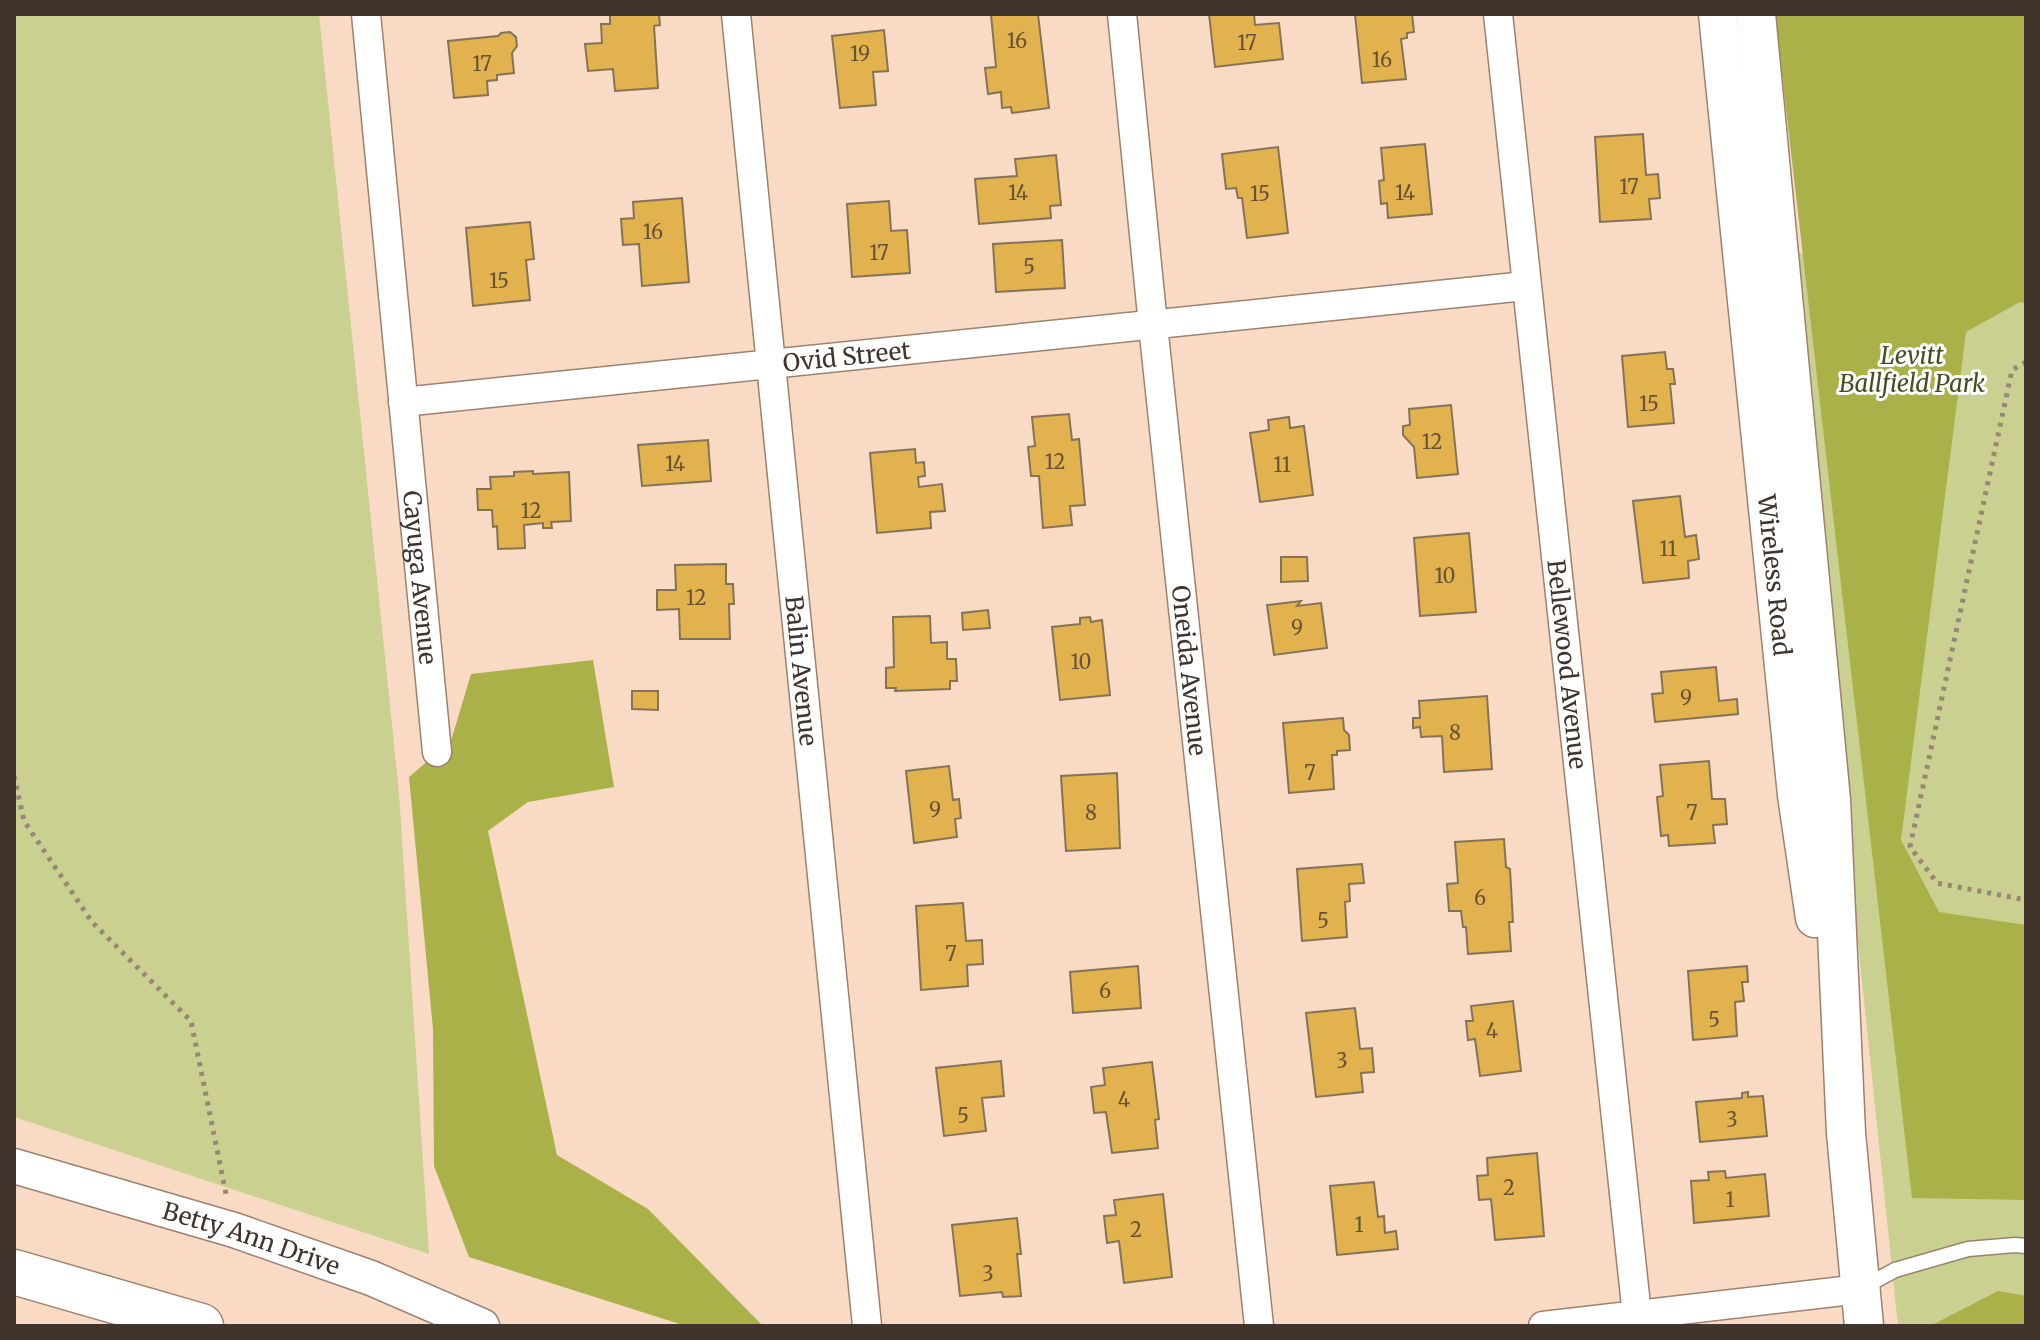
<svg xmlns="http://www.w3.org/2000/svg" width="2040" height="1340" font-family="Merriweather,serif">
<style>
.green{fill:#cad090}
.forest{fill:#aab148}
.building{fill:#e1b24e;stroke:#837458;stroke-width:2}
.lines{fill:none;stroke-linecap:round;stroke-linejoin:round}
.service-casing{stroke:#9e816e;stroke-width:17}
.minor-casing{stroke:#9e816e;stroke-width:31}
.tertiary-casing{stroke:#9e816e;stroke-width:37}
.secondary-casing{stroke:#9e816e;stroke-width:41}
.trunk-casing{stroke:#9e816e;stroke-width:47}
.path{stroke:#9a8577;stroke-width:5;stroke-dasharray:4 6;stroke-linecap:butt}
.service{stroke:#fff;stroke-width:14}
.minor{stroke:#fff;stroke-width:28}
.tertiary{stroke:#fff;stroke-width:34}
.secondary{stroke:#fff;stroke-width:38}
.trunk{stroke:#fff;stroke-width:44}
.labels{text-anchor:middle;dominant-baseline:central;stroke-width:6;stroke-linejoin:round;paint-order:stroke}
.number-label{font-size:20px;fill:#685434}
.park-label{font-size:24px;font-style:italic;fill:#494c21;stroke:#fff}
.street-label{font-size:24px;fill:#40342c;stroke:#fff}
</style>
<rect width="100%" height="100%" fill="#f9dac5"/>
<path class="green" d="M14,14H319L399,793L429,1254L14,1117Z
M1786,253L2026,254V1326H1898Z"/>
<path class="forest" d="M1775,14H2026V303L2020,302L1966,332L1901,840L1939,912L2026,925V1200L1912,1198Z
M593,660L614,787L528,802L488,831L557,1155L648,1209L763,1326H686L469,1257L434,1166L433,1029L409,777L451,741L471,674Z
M1998,1291L2026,1296V1326H1930Z"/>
<path class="building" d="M610,14H659L660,25L654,26L658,88L615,91L613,69L588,71L585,44L602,43L601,24H610Z
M991,14H1038L1049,108L1012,113L1011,107L1002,108L1001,92L988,94L985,68L996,67Z
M1209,14H1254L1255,25L1279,23L1283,59L1215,67Z
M1355,14H1412L1414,32L1407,33V38L1401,39L1406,79L1362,83Z
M884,30L888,71L873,72L876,105L840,108L832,36Z
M510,32L516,37L517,46L512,53L514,73L497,75V80L487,81L488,95L454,98L448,41L498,36L501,33Z
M1643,134L1646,175L1658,174L1660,198L1649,199L1651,219L1600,222L1595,137Z
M1425,144L1432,214L1388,218L1387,203L1381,204L1379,181L1384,180L1381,148Z
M1278,147L1288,233L1247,238L1242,198H1238L1236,188L1226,189L1222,154Z
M1056,155L1061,205L1050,206L1051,218L979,224L975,179L1017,176L1015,159Z
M682,198L689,282L642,286L639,244L623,245L621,219L634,218L633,202Z
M889,201L891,231L907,230L910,273L852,277L847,204Z
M530,222L534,259L526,260L530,300L473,306L466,228Z
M1062,240L1065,288L996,292L993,244Z
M1665,352L1667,369H1673L1675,384H1670L1674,423L1628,427L1622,356Z
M1451,405L1458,474L1417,478L1414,447L1403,435V426L1410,425L1409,409Z
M1069,414L1072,440L1079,439L1085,505L1070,506L1072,525L1043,528L1039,476H1031L1028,447L1035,446L1032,417Z
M1289,417L1290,428L1304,426L1313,495L1260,502L1250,433L1269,430L1268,420Z
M708,440L711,481L642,486L638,445Z
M915,449L916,463L924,462L925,476L918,477L919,487L942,484L945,511L930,512L931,528L877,533L870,453Z
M533,471V474L569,472L571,521L551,522L552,528H543V523L524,525L525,548L498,549L497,526L493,527L492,510H478L477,489H491L490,477L514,476V472Z
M1680,496L1685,537L1696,535L1699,559L1688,561L1689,578L1643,583L1633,501Z
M1469,533L1476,612L1420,616L1414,538Z
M1281,557H1307L1308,581L1281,582Z
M726,564V584H733L734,604H729L730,639H680L679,609L657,610V590H676L675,565Z
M1301,601L1297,606L1321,603L1327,648L1274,655L1267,605Z
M988,610L990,628L963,630L962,613Z
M930,616L931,643L947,642V659H956L957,681H950V689L895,691L896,688H886V668L894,667L893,617Z
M1090,617L1091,622L1102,620L1110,695L1060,700L1052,627L1080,624V618Z
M1716,667L1719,701L1737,699L1738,714L1655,722L1652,694L1663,693L1661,672Z
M632,691H658V710L632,709Z
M1487,696L1492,769L1444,772L1442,736L1421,737L1420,727L1413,728V718H1420L1419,701Z
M1343,718L1344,730L1349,735L1350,750L1337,751V755H1332L1334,789L1289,793L1283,723Z
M1709,761L1712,799H1725L1727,824L1713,825L1715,843L1669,846L1668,835L1661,836L1657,797L1663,796L1660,765Z
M949,766L953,800L959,799L961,818L955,819L957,837L914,843L906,771Z
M1117,773L1120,848L1066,851L1061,776Z
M1504,839L1506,867L1510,869L1513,922H1509L1511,951L1468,954L1466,927H1463L1461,911H1449L1447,884L1458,883L1455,842Z
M1362,864L1364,883L1349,884L1350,901L1345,902L1347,937L1302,941L1297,869Z
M963,903L966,941L982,940L983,964L967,965L968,986L921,990L916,906Z
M1138,966L1141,1008L1073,1013L1070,972Z
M1747,966L1748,982H1742L1744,1001L1735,1002L1737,1036L1693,1040L1688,971Z
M1513,1001L1521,1071L1480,1076L1475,1039L1468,1040L1466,1021H1473L1471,1006Z
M1355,1008L1360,1049L1372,1048L1374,1072L1361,1073L1363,1092L1316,1097L1306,1013Z
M1001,1061L1004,1096L982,1098L986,1131L944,1136L936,1068Z
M1152,1062L1159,1119L1155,1120L1158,1148L1112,1153L1106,1112L1094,1113L1091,1087L1105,1085L1103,1068Z
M1748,1092V1097L1763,1096L1767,1136L1700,1142L1696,1102L1742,1098V1093Z
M1537,1153L1544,1236L1495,1240L1491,1199L1479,1200L1477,1176L1488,1175L1487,1158Z
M1725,1171L1726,1178L1765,1174L1769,1216L1694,1223L1691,1181L1709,1180L1708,1172Z
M1374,1182L1378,1217L1384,1216L1385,1233L1396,1231L1398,1249L1337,1255L1330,1186Z
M1163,1194L1172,1277L1124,1283L1119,1241L1107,1243L1104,1216L1116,1215L1114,1200Z
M1017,1218L1021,1254H1017L1021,1296L1003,1297L1002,1292L960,1296L952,1225Z"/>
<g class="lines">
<defs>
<path id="service" d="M1862,1288L1895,1270L1968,1249L2015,1245L2026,1246"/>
<g id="minor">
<path id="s1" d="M366,14L437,752"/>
<path id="s2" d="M736,14L867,1326"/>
<path id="s3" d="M1122,14L1153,325L1259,1326"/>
<path id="s4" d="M1498,14L1637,1315"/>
<path id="s5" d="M403,402L1526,286"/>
<path d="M1543,1326L1860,1289"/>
</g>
<g id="tertiary">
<path id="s6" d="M14,1166L234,1230L371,1278L482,1326"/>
</g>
<g id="secondary">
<path id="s7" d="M1718,14L1797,795L1815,918"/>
<path d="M1756,14L1831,800L1846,1133L1864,1326"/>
</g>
<path id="trunk" d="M14,1272L201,1326"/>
</defs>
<use href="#service" class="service-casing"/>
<use href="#minor" class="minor-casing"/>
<use href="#tertiary" class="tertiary-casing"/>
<use href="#secondary" class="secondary-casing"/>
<use href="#trunk" class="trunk-casing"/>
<path class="path" d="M2026,362L2012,370L1910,847L1937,883L2026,900
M14,776L24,821L92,922L191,1021L226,1194"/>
<use href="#service" class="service"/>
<use href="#minor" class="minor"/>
<use href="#tertiary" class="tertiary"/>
<use href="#secondary" class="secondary"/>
<use href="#trunk" class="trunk"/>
</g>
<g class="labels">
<g class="number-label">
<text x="1017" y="40">16</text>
<text x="1247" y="42">17</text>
<text x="860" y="53">19</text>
<text x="1382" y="59">16</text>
<text x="482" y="63">17</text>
<text x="1629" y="186">17</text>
<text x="1018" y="192">14</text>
<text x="1405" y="192">14</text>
<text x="1260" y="193">15</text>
<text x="653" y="231">16</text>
<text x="879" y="252">17</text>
<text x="1029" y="266">5</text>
<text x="499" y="280">15</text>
<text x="1649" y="403">15</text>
<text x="1432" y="441">12</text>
<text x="1055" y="461">12</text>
<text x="675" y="463">14</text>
<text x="1282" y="464">11</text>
<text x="531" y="510">12</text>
<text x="1668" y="548">11</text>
<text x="1445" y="575">10</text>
<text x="696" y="597">12</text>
<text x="1297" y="627">9</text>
<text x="1081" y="661">10</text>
<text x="1686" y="697">9</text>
<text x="1455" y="732">8</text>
<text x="1310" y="772">7</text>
<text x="935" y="809">9</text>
<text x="1091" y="812">8</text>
<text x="1692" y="812">7</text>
<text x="1480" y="897">6</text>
<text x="1323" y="920">5</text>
<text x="951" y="953">7</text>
<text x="1105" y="990">6</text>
<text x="1714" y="1019">5</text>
<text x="1492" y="1030">4</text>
<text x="1342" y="1060">3</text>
<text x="1124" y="1099">4</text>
<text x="963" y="1115">5</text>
<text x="1732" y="1119">3</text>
<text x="1509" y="1187">2</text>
<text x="1730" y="1199">1</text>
<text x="1359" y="1224">1</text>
<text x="1136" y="1229">2</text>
<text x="988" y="1273">3</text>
</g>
<g class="park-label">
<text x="1912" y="355">Levitt<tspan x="1912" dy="28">Ballfield Park</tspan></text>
</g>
<g class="street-label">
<text stroke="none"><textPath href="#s5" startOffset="446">Ovid Street</textPath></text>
<text stroke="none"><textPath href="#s7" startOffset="564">Wireless Road</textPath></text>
<text stroke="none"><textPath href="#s1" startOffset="566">Cayuga Avenue</textPath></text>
<text stroke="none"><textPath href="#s4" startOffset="654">Bellewood Avenue</textPath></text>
<text stroke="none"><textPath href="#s2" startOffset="660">Balin Avenue</textPath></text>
<text stroke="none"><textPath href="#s3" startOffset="660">Oneida Avenue</textPath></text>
<text stroke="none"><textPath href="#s6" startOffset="248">Betty Ann Drive</textPath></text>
</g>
</g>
<rect width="2040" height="1340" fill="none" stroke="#40342c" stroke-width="32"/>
</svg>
